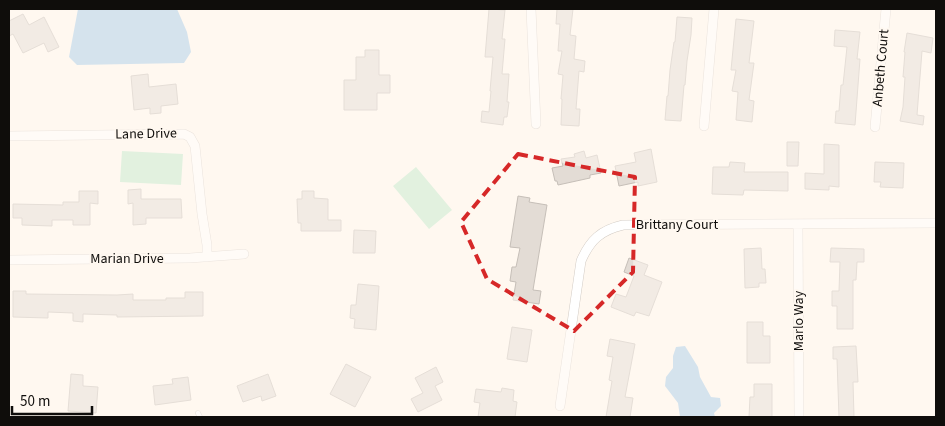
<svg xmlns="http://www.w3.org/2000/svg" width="945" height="426" font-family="'Source Sans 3',sans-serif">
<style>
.green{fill:#bfe9cb}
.water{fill:#a3cbe9}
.building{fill:#e3dcd5;stroke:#c6bfb8}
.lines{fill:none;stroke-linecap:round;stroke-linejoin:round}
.service-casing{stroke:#d2cbc4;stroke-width:5.5}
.minor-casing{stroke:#d2cbc4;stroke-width:10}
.service{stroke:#fff;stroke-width:4.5}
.minor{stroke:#fff;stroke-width:9}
.marked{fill:none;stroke:#d62828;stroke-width:4;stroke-dasharray:10 6;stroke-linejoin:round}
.labels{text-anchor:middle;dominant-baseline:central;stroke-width:4;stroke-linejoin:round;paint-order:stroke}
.street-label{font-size:14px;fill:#0f0d0b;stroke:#fff8f0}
</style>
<rect width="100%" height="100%" fill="#fff8f0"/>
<path class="green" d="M122,151L183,154L181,185L120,182Z
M416,167L452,210L429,229L393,186Z"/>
<path class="water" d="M78,9H177L187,32L191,52L184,63L77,65L69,57Z
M685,346L698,367L700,377L711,397L720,398L721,406L714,413L715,417H680L678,403L665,386L666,377L673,368V356L676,347Z"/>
<path class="building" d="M489,9L505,10L502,39H505L502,74H509L507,102H509L507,117H504L503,125L481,122L482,111L489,112L491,91H490L493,57H485Z
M557,9H573L570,35L576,36L574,59L585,61L584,72L579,71L576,109H580L579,126L561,125L562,99H561L563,75L558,74L562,51H558L560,24H556Z
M23,14L29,25L44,17L59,47L48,52L44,43L23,53L13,34L9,36V21Z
M677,17L692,18L691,35L687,61L685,85H684L681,121L665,120L667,96H668L670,70L674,42H675Z
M736,19L754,21L749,63H754L749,100L754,101L752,122L736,120L738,92L732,91L736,70H731Z
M835,30L860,32L857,59H860L855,125L835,123L836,111H839L841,85H843L847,47L834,46Z
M907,33L933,38L931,53L922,51L917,115L924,116L923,125L900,121L903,107L905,77H903L905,52H904Z
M365,50H379V75H390V93H377V110H344V80H356V57H365Z
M148,74L149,87L176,84L178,104L161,106V113L150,114V108L134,110L131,76Z
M787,142H799L798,166H787Z
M824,144L839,145V187L829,186V190L805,189V173L824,174Z
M651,149L657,182L638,186V182L619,186L615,166L636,162L634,153Z
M584,151L586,158L597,155L601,173L590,175V178L558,185L557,181H555L552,168L563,166L561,159L575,157L574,154Z
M730,162L745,163L744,172H788V191L744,190L743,195L712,194L713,167H729Z
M875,162L904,163L903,188L880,187L881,182H874Z
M141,189V199H181L182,218H146V224L133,225V203L128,204V190Z
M79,191H98V204L90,203V225H73V220H52V226L22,225V218H13V204L63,205V202H79Z
M302,191H314V198L328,199V220H341V231H301V223H298L297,199H302Z
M518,196L530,198L529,202L547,205L533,290L541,291L539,304L513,300L516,282L510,281L512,267H516L520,248L510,247Z
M354,230L376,231L375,253H353Z
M761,248L762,269H765L766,283H759V287L745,288L744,249Z
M831,248L864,249V262H857L856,280H853V329H837V306H832V291H839L840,262H830Z
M629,258L648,265L644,275L662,282L649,316L636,312L634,316L611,307L616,294L626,297L634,276L624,272Z
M358,284L379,286L376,330L354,328L355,319L350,318L351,305H356Z
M13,291H26V294L117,295L133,294V300H166V298H185V292H203V316L117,317V315L83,314V322L73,321V313L48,312V318L13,317Z
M747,322H763V336H770V363H747Z
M512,327L532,330L527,362L507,359Z
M610,339L635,344L625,397L633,398L630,417H606L612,381L609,380L613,357L607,356Z
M856,346L858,382H853L854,417H839L837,359H833V347Z
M346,364L371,377L355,407L330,394Z
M436,367L443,382L435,386L442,400L418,412L411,399L423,393L415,378Z
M71,374L83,375V386L98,387L96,413L68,411Z
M268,374L276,396L262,401L261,396L243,402L237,386Z
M188,377L191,400L155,405L153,386L173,384L172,379Z
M754,384H772V417H749L750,397H754Z
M502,388L514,390L513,401L517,402L515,417H478L480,403L474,402L476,389L501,392Z"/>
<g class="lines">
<defs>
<path id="service" d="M198,413L200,417"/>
<path id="minor" d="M531,9L536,124
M704,126L714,9
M875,127L886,9
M9,136L184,134L190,137L195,146L202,214L207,245V257
M798,224L799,417
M9,260L190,258L244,254
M560,406L581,261C590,240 601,230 623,225L936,223"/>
</defs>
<use href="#service" class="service-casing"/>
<use href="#minor" class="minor-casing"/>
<use href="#service" class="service"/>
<use href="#minor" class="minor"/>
</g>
<path d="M0 0H945V426H0ZM518,154L635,177L633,272L574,331L487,279L461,222Z" fill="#fff8f0" fill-opacity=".55" fill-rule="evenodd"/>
<path class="marked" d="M518,154L635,177L633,272L574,331L487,279L461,222Z"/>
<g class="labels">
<g class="street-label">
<text transform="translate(881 68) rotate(-85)">Anbeth Court</text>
<text transform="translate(146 134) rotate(-1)">Lane Drive</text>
<text x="677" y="225">Brittany Court</text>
<text x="127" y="259">Marian Drive</text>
<text transform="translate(799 321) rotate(-90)">Marlo Way</text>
</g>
</g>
<rect width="945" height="426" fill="none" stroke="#0f0d0b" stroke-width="20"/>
<path d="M12 406v8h80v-8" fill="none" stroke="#0f0d0b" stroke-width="2.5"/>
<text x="20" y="406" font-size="15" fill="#0f0d0b" stroke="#fff8f0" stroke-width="4" paint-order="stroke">50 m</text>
</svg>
